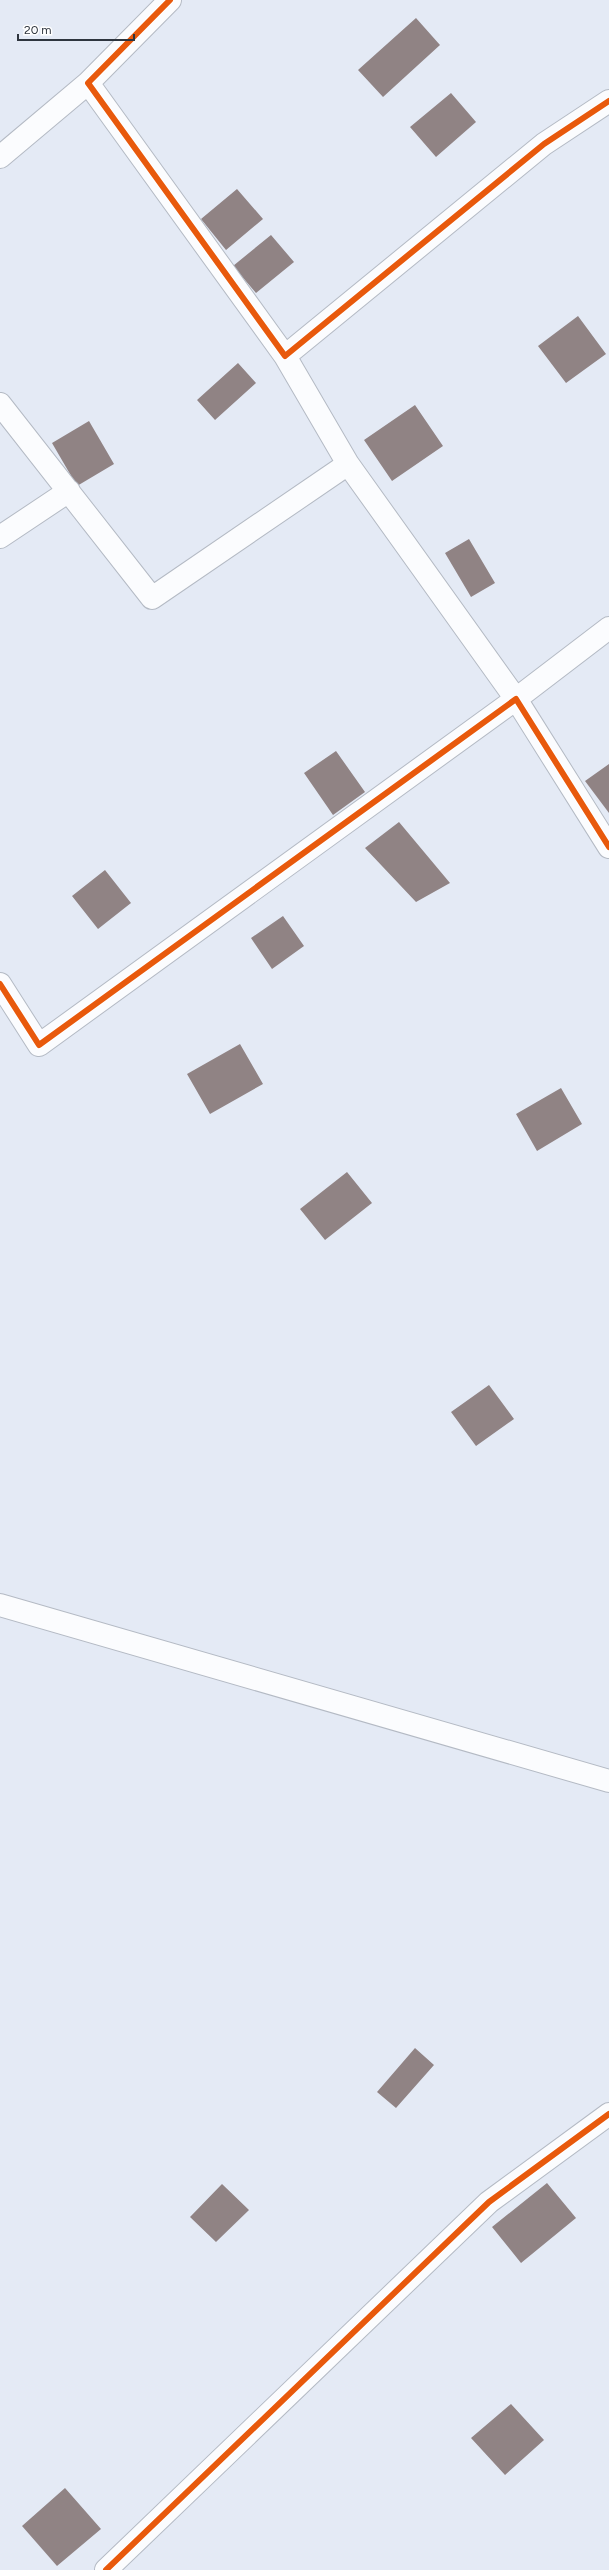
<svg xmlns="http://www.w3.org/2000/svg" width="609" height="2570" font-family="Figtree,sans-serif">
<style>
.building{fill:#908384}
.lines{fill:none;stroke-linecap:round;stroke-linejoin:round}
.minor-casing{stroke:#b4bac4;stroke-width:24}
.minor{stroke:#fbfcfe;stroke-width:22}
.cycleway-casing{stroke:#fff;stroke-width:8}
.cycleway{stroke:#e8590c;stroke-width:6}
</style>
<rect width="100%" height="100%" fill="#e4eaf5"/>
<path class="building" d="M416,18L440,45L383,97L358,70Z
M451,93L476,122L436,157L410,127Z
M237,189L263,219L226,250L201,219Z
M271,235L294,262L256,293L233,266Z
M578,316L606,354L566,383L538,346Z
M238,363L256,383L215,420L197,400Z
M415,405L443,446L392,481L364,440Z
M89,421L114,464L77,486L52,443Z
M469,539L495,583L471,597L445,553Z
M336,751L365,792L333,815L304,773Z
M609,764V813L585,781Z
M399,822L450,883L416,902L365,848Z
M105,870L131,903L98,929L72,896Z
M283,916L304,946L272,969L251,938Z
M240,1044L263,1084L210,1114L187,1074Z
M561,1088L582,1124L537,1151L516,1114Z
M347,1172L372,1203L325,1240L300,1209Z
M489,1385L514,1419L476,1446L451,1412Z
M415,2048L434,2065L396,2108L377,2092Z
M547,2183L576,2218L521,2263L492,2227Z
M222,2184L249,2210L216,2242L190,2217Z
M511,2404L544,2440L505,2475L471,2438Z
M65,2488L101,2529L57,2566L22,2526Z"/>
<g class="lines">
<defs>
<path id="minor" d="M170,0L88,83L285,356L544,144L609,101
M0,157L88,83
M0,404L152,598L348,464L285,356
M348,464L516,699L609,628
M0,537L69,491
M0,984L39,1045L516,699L609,847
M0,1605L609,1781
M106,2570L489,2202L609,2114"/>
</defs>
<use href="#minor" class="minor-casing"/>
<use href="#minor" class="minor"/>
<defs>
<path id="cycleway" d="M170,0L88,83L285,356L544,144L609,101
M0,984L39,1045L516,699L609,847
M106,2570L489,2202L609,2114"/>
</defs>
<use href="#cycleway" class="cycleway-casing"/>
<use href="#cycleway" class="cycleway"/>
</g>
<path d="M18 34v6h116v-6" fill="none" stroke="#2e353e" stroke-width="2"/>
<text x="24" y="34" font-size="12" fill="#2e353e" stroke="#ffffff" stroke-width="3" paint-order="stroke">20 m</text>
</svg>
